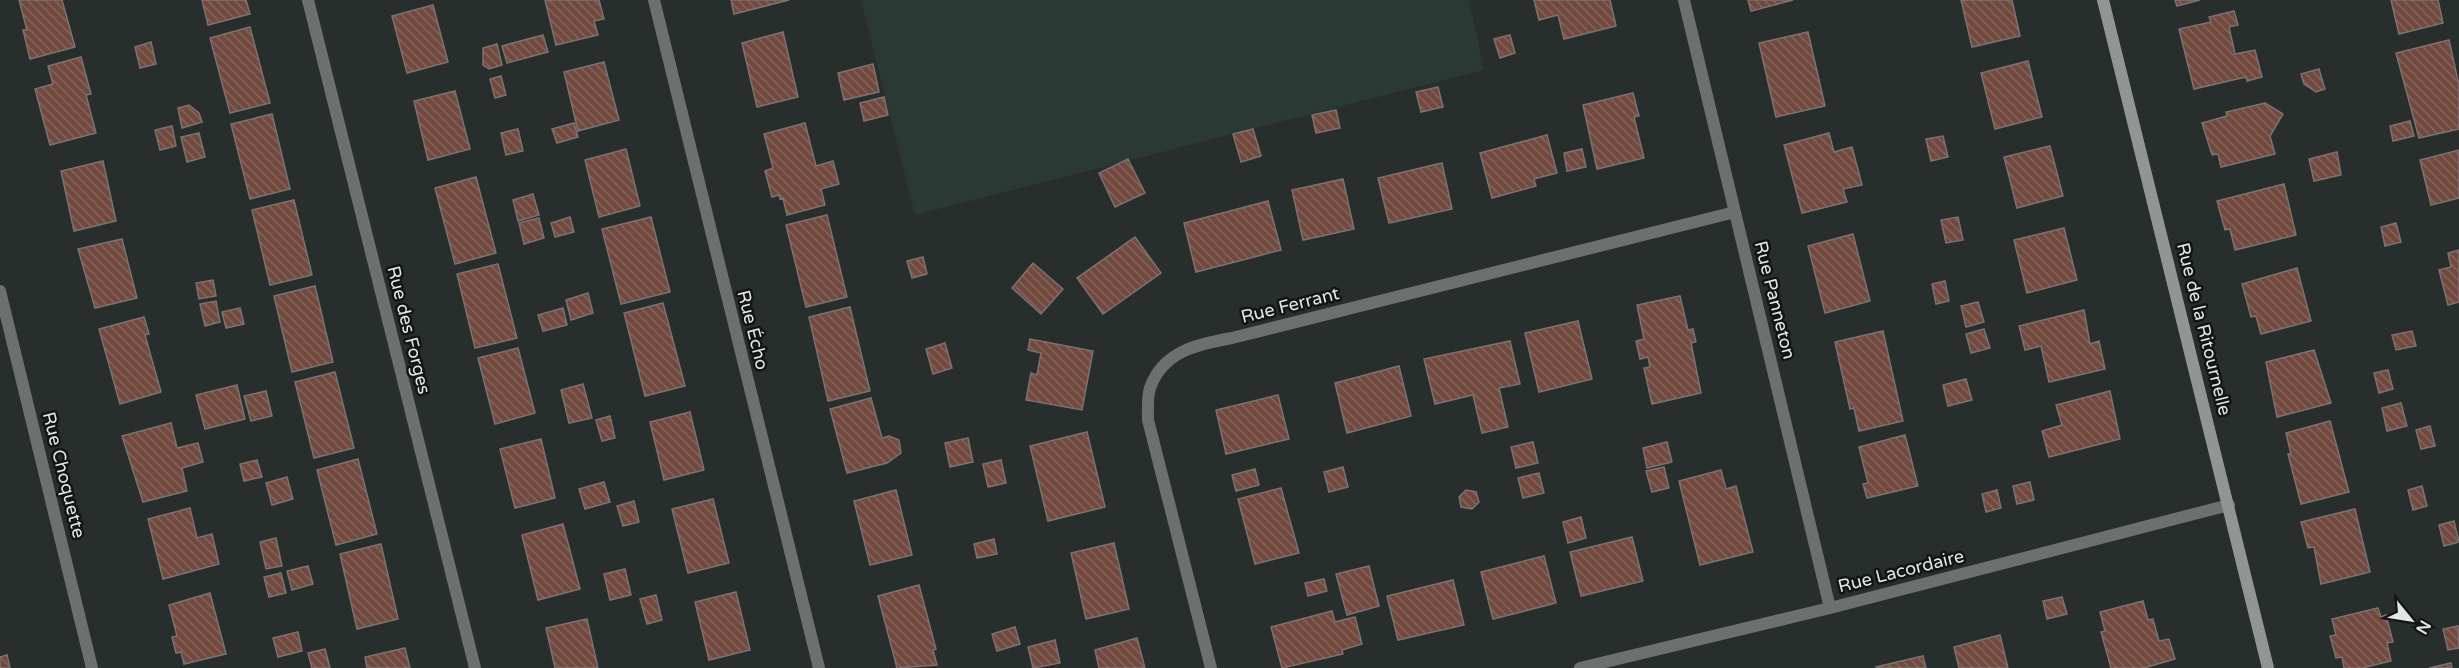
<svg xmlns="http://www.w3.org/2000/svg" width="2459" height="668" font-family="'Varela Round',sans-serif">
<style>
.built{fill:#2b3934}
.building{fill:url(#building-back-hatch);stroke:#7b7371;stroke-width:1.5}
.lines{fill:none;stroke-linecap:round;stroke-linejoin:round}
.street{stroke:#6d706f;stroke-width:12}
.secondary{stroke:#919694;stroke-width:12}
.labels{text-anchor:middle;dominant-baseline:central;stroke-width:5;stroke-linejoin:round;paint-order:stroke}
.street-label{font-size:18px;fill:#e3e7e5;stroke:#131514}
</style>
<defs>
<pattern id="building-back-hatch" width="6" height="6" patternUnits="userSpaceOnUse" patternTransform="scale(1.5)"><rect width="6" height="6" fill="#71493f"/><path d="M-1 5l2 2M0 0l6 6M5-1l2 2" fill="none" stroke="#85635b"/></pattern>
</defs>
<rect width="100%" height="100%" fill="#282e2c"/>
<path class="built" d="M861,0H1469L1484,70L915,215Z"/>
<path class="building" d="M19,0H62L75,47L30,59L23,30H27Z
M202,0H246L250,14L208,25Z
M545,0H599L604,19L594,21L598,35L556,45Z
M731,0H789L734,14Z
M1534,0H1610L1616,26L1564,39L1558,15L1539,20Z
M1748,0H1793L1751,11Z
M1961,0H2012L2020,36L1972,47Z
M2175,0H2200L2177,6Z
M2391,0H2438L2443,23L2399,34Z
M433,5L448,62L407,73L392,16Z
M2234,11L2238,25L2229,27L2235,54L2255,50L2262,77L2247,81L2246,77L2194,89L2179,29L2211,22L2209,17Z
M250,27L270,103L230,113L210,38Z
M783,32L798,97L757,107L742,43Z
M1808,32L1825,106L1776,117L1759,43Z
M543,35L548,52L507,63L502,46Z
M1510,35L1515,53L1500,58L1494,39Z
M2449,40L2459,85V129L2419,138L2396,53Z
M151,42L156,64L140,68L135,47Z
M497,44L502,65L489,69L483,65V48Z
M81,57L91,94L86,95L96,133L50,145L35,89L53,84L48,66Z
M2028,61L2042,117L1995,129L1981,73Z
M604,62L619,120L578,131L564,72Z
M873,64L879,92L844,100L838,73Z
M2319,69L2325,89L2316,92L2304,84L2301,74Z
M501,76L506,95L495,98L490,79Z
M1438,87L1443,107L1421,112L1416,92Z
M455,91L470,149L428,160L414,101Z
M1633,93L1639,116L1634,117L1644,158L1597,169L1583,105Z
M884,97L888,115L864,121L860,103Z
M2265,103L2283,114L2270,136L2275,154L2221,167L2218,154L2212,155L2202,123L2227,116L2226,112Z
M189,105L199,113L202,122L182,128L178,108Z
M1336,110L1340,128L1316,133L1312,115Z
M272,114L290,189L250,199L231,124Z
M2410,121L2414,136L2393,141L2390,126Z
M574,123L578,137L557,143L552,129Z
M805,123L816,166L833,161L839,184L821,189L825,205L787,215L783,198L780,199L779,195L772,197L765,171L773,168L764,134Z
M172,126L176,146L160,150L155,130Z
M518,129L523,151L506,155L501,133Z
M1253,129L1261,156L1241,162L1233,134Z
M199,133L205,157L187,162L181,137Z
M1829,133L1834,152L1852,147L1862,185L1843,189L1847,202L1802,213L1784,145Z
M1547,135L1557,173L1534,179L1536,186L1492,198L1480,153Z
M1943,136L1948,157L1931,161L1926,139Z
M2050,146L2063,196L2017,208L2004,157Z
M626,149L640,206L599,217L585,160Z
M1582,149L1586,167L1567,171L1564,153Z
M2459,150V198L2431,205L2420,160Z
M2337,152L2341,175L2314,181L2309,159Z
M1128,159L1145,193L1115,207L1099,173Z
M103,161L116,221L74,231L61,171Z
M1442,163L1452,209L1389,223L1378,178Z
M476,177L496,253L455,264L435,188Z
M1343,179L1354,229L1303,240L1292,190Z
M2284,184L2296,235L2235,250L2230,229L2225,230L2217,201Z
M533,194L539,215L518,221L513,200Z
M294,200L312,275L270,285L252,210Z
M1268,201L1281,250L1196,272L1184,223Z
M827,215L847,297L806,307L786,225Z
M570,217L574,232L555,237L551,223Z
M651,217L670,292L621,304L602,229Z
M1958,217L1963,240L1946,243L1941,220Z
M539,218L544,238L524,244L519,223Z
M2396,223L2401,242L2385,246L2381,227Z
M2064,228L2077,280L2027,293L2014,240Z
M1853,234L1870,301L1825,313L1808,246Z
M1135,237L1161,273L1103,314L1077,278Z
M122,239L137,298L95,308L78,249Z
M2459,250V302L2448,305L2439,270L2451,267L2448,253Z
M923,257L927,274L912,278L907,261Z
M1033,263L1063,289L1041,314L1012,288Z
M498,264L517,338L475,348L457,274Z
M2297,268L2311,321L2261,334L2256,316L2251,317L2242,284Z
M213,280L216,296L199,299L196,283Z
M1945,281L1949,301L1936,304L1932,284Z
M315,286L333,362L292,372L274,296Z
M588,293L593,313L571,320L566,300Z
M1680,296L1688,330L1693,329L1696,342L1691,343L1701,393L1652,404L1644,368L1650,367L1648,357L1640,359L1636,341L1644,339L1637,305Z
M216,301L220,322L205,326L200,304Z
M1978,302L1984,322L1966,327L1961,306Z
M663,303L685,386L645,396L624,313Z
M850,307L870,391L828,401L809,317Z
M240,308L244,324L226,328L222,312Z
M563,308L567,325L543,331L538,315Z
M2084,310L2090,344L2099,341L2105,369L2049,382L2041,346L2025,350L2019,326Z
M144,317L149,334L145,335L161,392L120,404L99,329Z
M1578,321L1592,379L1539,392L1525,333Z
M1984,329L1990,348L1971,353L1966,334Z
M1883,331L1903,421L1859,431L1854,408L1850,409L1835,342Z
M2412,331L2416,346L2396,350L2392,335Z
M1030,339L1093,351L1082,410L1026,400L1031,373L1037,375L1041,353L1028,350Z
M1510,341L1520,384L1499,388L1508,427L1482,433L1473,395L1435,404L1424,359Z
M945,343L952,368L933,374L926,349Z
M518,348L535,413L495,424L478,358Z
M2314,350L2331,403L2277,417L2266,362Z
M1399,366L1411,416L1347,433L1335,383Z
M2388,370L2393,389L2379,393L2374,373Z
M335,372L354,448L314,458L295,382Z
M1966,379L1972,400L1948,406L1943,385Z
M583,384L592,418L569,423L561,390Z
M237,385L245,419L205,429L196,395Z
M266,391L272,416L251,421L244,396Z
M2110,391L2120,439L2049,457L2042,431L2062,425L2056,405Z
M1278,395L1289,439L1226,454L1216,410Z
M871,398L882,438L889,436L899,440L901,453L887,463L847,473L830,409Z
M2401,403L2407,426L2387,431L2382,408Z
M690,412L704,470L664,480L650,422Z
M610,416L615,438L602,441L596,420Z
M2330,421L2349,492L2301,504L2288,454H2291L2286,433Z
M171,423L177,448L198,443L203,462L182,468L187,491L143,502L122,436Z
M2430,426L2435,446L2421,449L2416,430Z
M1087,432L1105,507L1048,521L1030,446Z
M1905,435L1918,486L1867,498L1863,484L1868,483L1859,447Z
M968,438L973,462L950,467L945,443Z
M541,439L555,498L515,508L500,449Z
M1533,442L1538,463L1516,468L1511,447Z
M1667,442L1672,462L1647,468L1643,448Z
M358,459L377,534L336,545L317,470Z
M257,460L262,477L244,481L240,464Z
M1001,460L1006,483L988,487L983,464Z
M1343,467L1348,487L1329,492L1324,472Z
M1664,467L1669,488L1652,492L1646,471Z
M1255,469L1259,485L1236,491L1232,475Z
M1721,470L1726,489L1736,486L1753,552L1700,565L1679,481Z
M1539,473L1544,493L1523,498L1518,478Z
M287,477L293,499L272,505L266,483Z
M604,482L610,502L585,509L579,489Z
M2030,482L2034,500L2017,504L2013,486Z
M2422,486L2427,506L2413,510L2408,490Z
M1281,488L1299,553L1255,564L1238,499Z
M896,490L912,555L870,565L854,501Z
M1466,490L1476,492L1479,502L1472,509L1461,507L1459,497Z
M1997,490L2001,508L1986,512L1982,494Z
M713,499L729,563L688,573L672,509Z
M634,501L639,522L623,526L617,506Z
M190,508L197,538L212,534L219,564L163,579L148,519Z
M2355,509L2370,572L2321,584L2314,547L2308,548L2301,522Z
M1581,517L1586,538L1568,543L1563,522Z
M2454,521L2459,542L2444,546L2439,525Z
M563,524L580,589L538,600L522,535Z
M1632,537L1643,581L1581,596L1570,552Z
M276,538L282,566L266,569L260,542Z
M994,539L997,554L977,558L974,544Z
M1114,543L1129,609L1086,619L1071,553Z
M381,544L398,619L357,629L340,554Z
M1544,556L1556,603L1493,619L1481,572Z
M308,566L313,584L292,590L287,571Z
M1369,566L1379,606L1347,615L1336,574Z
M625,569L631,595L610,600L604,574Z
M281,573L286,593L269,597L264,577Z
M1324,579L1327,591L1308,596L1305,583Z
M1453,580L1464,625L1398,640L1387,596Z
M919,585L936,649L933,650L937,665L897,668L878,596Z
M736,592L750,650L709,660L695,602Z
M210,593L226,654L184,664L181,652L176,653L172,637L177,636L169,605Z
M656,595L662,620L647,624L640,599Z
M2062,597L2067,614L2047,619L2043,601Z
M2143,601L2148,620L2153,619L2159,641L2169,639L2175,659L2144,668H2111L2101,632L2105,631L2100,612Z
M2378,608L2381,617L2386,615L2393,642L2387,643L2391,661L2362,668H2344L2342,657L2336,658L2330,636L2336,635L2332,619Z
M1332,611L1335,622L1355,617L1362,644L1342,650L1343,654L1282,668L1271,627Z
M587,619L598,668H555L546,628Z
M2458,626L2459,648L2448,650L2443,629Z
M1015,627L1020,644L997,651L992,634Z
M298,632L302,651L278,657L273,638Z
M2000,635L2008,668H1959L1954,647Z
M1137,638L1145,668H1099L1095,650Z
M1055,640L1060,663L1033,668L1028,647Z
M405,648L410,668H367L365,657Z
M325,649L330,668H312L308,653Z
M7,655L10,668H0V657Z
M1923,656L1926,668H1877L1876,667Z
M2451,663L2452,668H2429Z"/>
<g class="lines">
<path class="street" d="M308,0L475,668
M654,0L819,668
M1684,0L1830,608
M0,291L92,668
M1211,668L1148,420C1148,410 1147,397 1150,388C1163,351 1198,344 1232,338L1735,212
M1580,668L1830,608L2229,505"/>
<path class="secondary" d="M2103,0L2268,668"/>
</g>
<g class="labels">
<g class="street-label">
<text transform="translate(1775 300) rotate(76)">Rue Panneton</text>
<text transform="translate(1290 305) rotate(-14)">Rue Ferrant</text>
<text transform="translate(2204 329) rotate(76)">Rue de la Ritournelle</text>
<text transform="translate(409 330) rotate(76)">Rue des Forges</text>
<text transform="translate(753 330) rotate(76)">Rue Écho</text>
<text transform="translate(64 475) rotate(76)">Rue Choquette</text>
<text transform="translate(1901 571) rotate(-14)">Rue Lacordaire</text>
</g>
</g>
<g transform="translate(2411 620) rotate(120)" stroke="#131514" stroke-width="4.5" paint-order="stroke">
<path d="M0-4.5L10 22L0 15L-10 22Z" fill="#e3e7e5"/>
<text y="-9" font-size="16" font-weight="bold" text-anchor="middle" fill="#e3e7e5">N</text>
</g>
</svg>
